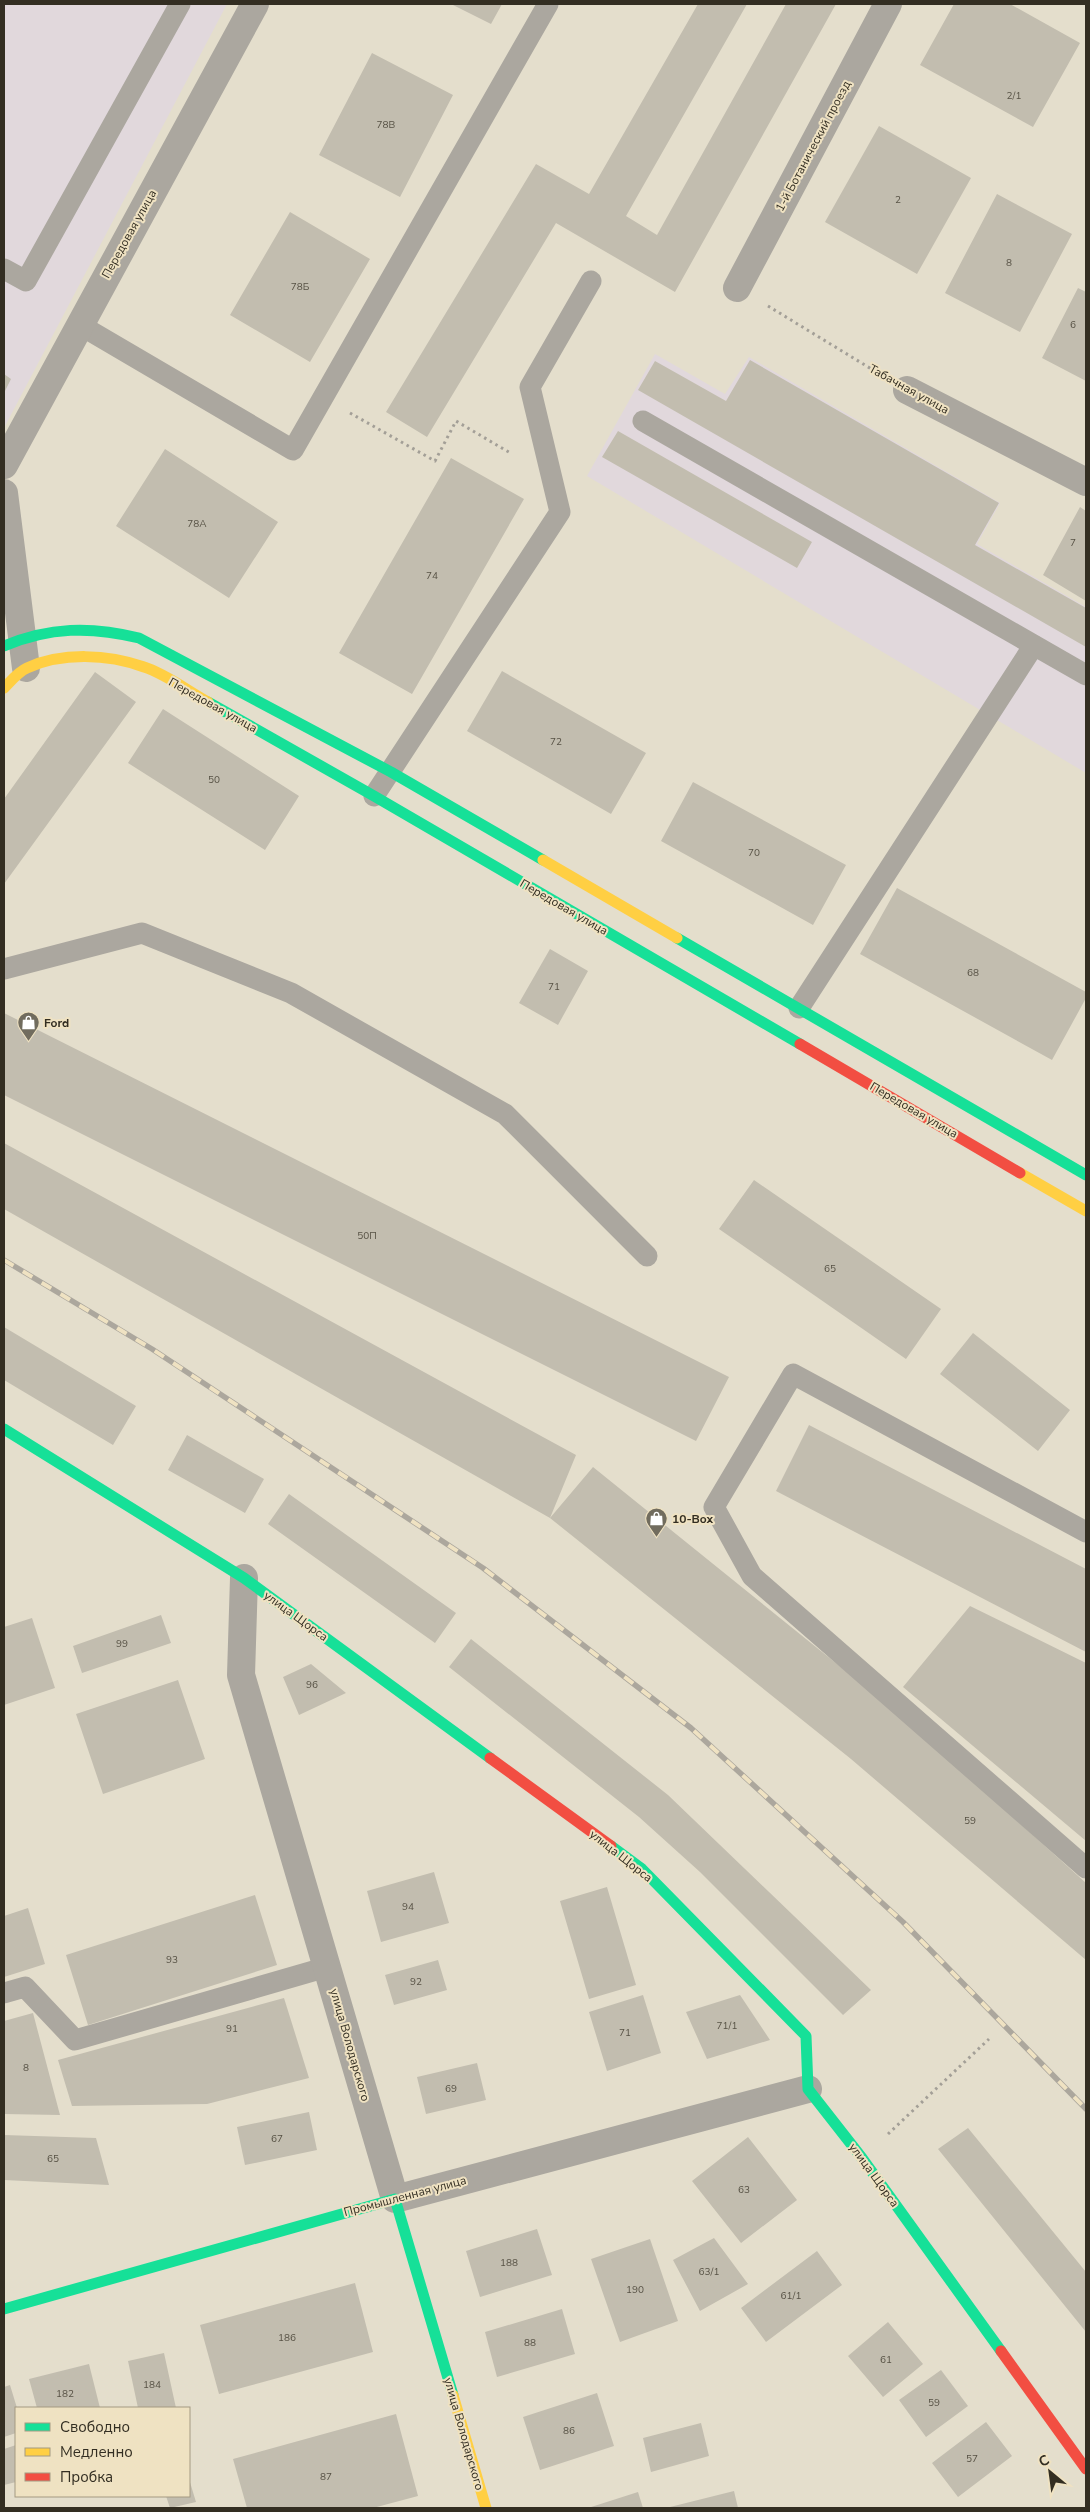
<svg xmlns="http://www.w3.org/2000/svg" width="1090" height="2512" font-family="'Nunito Sans',sans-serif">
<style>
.industrial{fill:#e1d8dc}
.building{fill:#c2bdaf}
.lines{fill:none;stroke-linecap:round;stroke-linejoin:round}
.path{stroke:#a39f97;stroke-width:3;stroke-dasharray:2.5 4;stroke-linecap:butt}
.lane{stroke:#aba79f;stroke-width:21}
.street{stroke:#aba79f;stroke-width:28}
.fast{stroke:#16e098;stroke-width:11}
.slow{stroke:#ffcf43;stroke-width:11}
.jam{stroke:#f24e42;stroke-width:11}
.rail-casing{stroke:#aca79d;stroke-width:5.5}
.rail{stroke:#efe2c2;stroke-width:4;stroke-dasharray:11;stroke-linecap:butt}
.labels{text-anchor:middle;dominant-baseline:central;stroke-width:4;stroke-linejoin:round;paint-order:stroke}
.number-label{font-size:10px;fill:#575245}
.street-label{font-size:12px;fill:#332e22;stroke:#efe2c2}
.poi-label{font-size:12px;font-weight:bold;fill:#332e22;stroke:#efe2c2;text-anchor:start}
</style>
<rect width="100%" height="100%" fill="#e4decc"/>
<path class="industrial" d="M4,4H227L4,428Z
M655,354L725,394L749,357L1000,503L977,544L1086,607V773L587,476Z"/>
<path class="building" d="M451,4H502L491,24Z
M698,4H747L626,216L657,235L786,4H836L675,292L556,223L427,437L386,412L536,164L589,194Z
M954,4H1010L1080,43L1033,127L920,65Z
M372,53L453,95L400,197L319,155Z
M879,126L971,178L917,274L825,222Z
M997,194L1072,234L1020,332L945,293Z
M290,212L370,259L310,362L230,315Z
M1078,288L1086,292V381L1042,358Z
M750,360L999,503L975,545L1086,608V647L638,390L655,361L726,401Z
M4,374L11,379L4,393Z
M618,431L812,542L797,568L602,457Z
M165,449L278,522L229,598L116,526Z
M451,458L524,499L412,694L339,653Z
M1080,507L1086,511V601L1043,575Z
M502,671L646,753L611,814L467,731Z
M95,672L136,702L4,884V799Z
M163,709L299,796L265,850L128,763Z
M693,782L846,865L813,925L661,841Z
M897,888L1086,992V998L1052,1060L860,954Z
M550,949L588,971L558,1025L519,1003Z
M4,1013L729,1377L696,1441L4,1095Z
M4,1143L576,1455L550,1518L4,1209Z
M754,1180L941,1309L906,1359L719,1229Z
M4,1327L136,1406L113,1445L4,1380Z
M973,1333L1070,1410L1038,1451L940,1374Z
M809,1425L1086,1569V1652L776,1491Z
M187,1435L264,1479L245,1513L168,1470Z
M593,1467L894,1710L1086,1883V1960L851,1759L550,1518Z
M289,1494L456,1613L435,1643L268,1524Z
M970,1606L1086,1663V1841L903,1687Z
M161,1615L171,1643L82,1673L73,1646Z
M32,1618L55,1688L4,1705V1627Z
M471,1639L668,1795L871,1990L843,2015L700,1872L639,1817L449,1667Z
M311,1664L346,1693L299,1715L283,1677Z
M178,1680L205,1759L103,1794L76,1714Z
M434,1872L449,1923L381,1942L367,1891Z
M607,1887L636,1985L589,1999L560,1901Z
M255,1895L277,1965L88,2025L66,1955Z
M28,1908L45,1964L4,1977V1916Z
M438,1960L447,1990L394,2005L385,1975Z
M643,1995L661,2053L607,2071L589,2012Z
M740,1995L770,2040L707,2059L686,2012Z
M284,1998L309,2078L207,2104L72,2106L58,2060Z
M33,2013L60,2115L4,2114V2021Z
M477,2063L486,2100L426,2114L417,2077Z
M309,2112L317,2150L245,2165L237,2127Z
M968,2128L1086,2272V2332L938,2149Z
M4,2135L96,2138L109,2185L4,2180Z
M748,2137L797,2200L741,2243L692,2181Z
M537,2229L552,2275L480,2297L466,2251Z
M714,2238L748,2284L700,2311L673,2260Z
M650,2239L678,2321L620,2342L591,2259Z
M817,2251L842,2285L766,2342L741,2308Z
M355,2283L373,2352L219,2394L200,2325Z
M562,2309L575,2354L497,2377L485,2332Z
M888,2322L923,2364L883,2397L848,2356Z
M164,2353L176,2408H138L128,2361Z
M89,2364L100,2408H37L29,2379Z
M941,2370L968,2406L926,2437L899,2400Z
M10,2385L17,2408L16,2433L4,2437V2387Z
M597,2393L614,2446L540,2470L523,2417Z
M396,2414L418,2496L373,2508H247L233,2459Z
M986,2422L1012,2456L958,2497L932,2463Z
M701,2423L709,2456L651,2472L643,2438Z
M16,2445V2482L4,2485V2449Z
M189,2479L196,2502L170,2508L166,2496H189Z
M734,2491L738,2508H666Z
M638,2492L643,2508H588Z"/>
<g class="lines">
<path class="path" d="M768,306L878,373
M350,413L435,461L456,421L512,454
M888,2134L989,2039"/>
<path class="lane" d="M4,269L26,281L180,4
M80,325L293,450L548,4
M643,421L1086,675
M374,796L560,512L530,387L591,281
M4,969L142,933L291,993L505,1114L647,1256
M799,1008L1034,645
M1086,1532L793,1374L714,1507L752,1576L1086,1868
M4,1993L25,1987L75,2040L327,1967"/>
<path class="street" d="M737,288L888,4
M907,390L1086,482
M4,465L255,4
M4,493L26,668
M244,1578L241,1675L395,2199L808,2089"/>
<path class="fast" d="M4,646C49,627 91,626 139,638L391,772L543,860
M208,702L374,796L800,1044
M677,938L1086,1175
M4,1429L244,1578L490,1758
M611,1846L642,1869L806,2036L808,2089L862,2158L1001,2351
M4,2309L395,2199L453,2395"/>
<path class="slow" d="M4,688C11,681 18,672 27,668C62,652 108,654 144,667C166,674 188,691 208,702
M543,860L677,938
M1020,1173L1086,1211
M453,2395L486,2508"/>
<path class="jam" d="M800,1044L1020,1173
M490,1758L611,1846
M1001,2351L1086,2469"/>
<defs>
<path id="rail" d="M4,1260L152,1349L483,1568L691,1728L903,1922L1086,2109"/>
</defs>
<use href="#rail" class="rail-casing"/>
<use href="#rail" class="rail"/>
</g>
<defs>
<symbol id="shop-pin" viewBox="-11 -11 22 30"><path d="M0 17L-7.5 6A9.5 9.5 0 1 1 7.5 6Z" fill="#716c5e" stroke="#efe2c2"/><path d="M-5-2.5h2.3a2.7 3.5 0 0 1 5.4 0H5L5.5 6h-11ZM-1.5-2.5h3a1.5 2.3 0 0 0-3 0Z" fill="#fff"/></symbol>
</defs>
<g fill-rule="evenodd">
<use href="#shop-pin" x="16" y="1010" width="25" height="34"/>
<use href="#shop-pin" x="644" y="1506" width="25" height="34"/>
</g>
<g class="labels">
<g class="number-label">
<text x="1014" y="96">2/1</text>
<text x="386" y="125">78В</text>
<text x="898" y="200">2</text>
<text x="1009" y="263">8</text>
<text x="300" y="287">78Б</text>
<text x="1073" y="325">6</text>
<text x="197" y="524">78А</text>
<text x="1073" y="543">7</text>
<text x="432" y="576">74</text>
<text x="556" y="742">72</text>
<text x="214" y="780">50</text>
<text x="754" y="853">70</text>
<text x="973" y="973">68</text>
<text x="554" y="987">71</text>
<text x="367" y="1236">50П</text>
<text x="830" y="1269">65</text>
<text x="122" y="1644">99</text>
<text x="312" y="1685">96</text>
<text x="970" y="1821">59</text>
<text x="408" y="1907">94</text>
<text x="172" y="1960">93</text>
<text x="416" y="1982">92</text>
<text x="727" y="2026">71/1</text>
<text x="232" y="2029">91</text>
<text x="625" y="2033">71</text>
<text x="26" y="2068">8</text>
<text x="451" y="2089">69</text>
<text x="277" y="2139">67</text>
<text x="53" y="2159">65</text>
<text x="744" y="2190">63</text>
<text x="509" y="2263">188</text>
<text x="709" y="2272">63/1</text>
<text x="635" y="2290">190</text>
<text x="791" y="2296">61/1</text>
<text x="287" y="2338">186</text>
<text x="530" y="2343">88</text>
<text x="886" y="2360">61</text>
<text x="152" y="2385">184</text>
<text x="65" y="2394">182</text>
<text x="934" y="2403">59</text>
<text x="569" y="2431">86</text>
<text x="972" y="2459">57</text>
<text x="326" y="2477">87</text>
</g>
<g class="street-label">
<text transform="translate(813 146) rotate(-62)">1-й Ботанический проезд</text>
<text transform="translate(129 234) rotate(-61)">Передовая улица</text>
<text transform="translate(909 389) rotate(29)">Табачная улица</text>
<text transform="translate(213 705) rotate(29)">Передовая улица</text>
<text transform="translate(564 907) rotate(30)">Передовая улица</text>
<text transform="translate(914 1110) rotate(30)">Передовая улица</text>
<text transform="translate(296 1616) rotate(36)">улица Щорса</text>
<text transform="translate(621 1856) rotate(38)">улица Щорса</text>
<text transform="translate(350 2045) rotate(74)">улица Володарского</text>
<text transform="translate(874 2175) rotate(54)">улица Щорса</text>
<text transform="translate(405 2196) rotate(-15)">Промышленная улица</text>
<text transform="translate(464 2434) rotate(74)">улица Володарского</text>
</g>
<g class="poi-label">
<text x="44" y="1023">Ford</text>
<text x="672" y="1519">10-Box</text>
</g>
</g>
<rect width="1090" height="2512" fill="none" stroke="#332e22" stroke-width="10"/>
<rect x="15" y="2407" width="175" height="90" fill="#efe2c2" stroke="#a49a82"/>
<rect x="25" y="2423" width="25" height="8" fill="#16e098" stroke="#a49a82"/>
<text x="60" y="2432" font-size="15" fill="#332e22">Свободно</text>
<rect x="25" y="2448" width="25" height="8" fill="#ffcf43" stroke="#a49a82"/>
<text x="60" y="2457" font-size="15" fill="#332e22">Медленно</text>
<rect x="25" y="2473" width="25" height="8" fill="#f24e42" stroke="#a49a82"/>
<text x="60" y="2482" font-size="15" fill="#332e22">Пробка</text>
<g transform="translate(1050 2472) rotate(331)" stroke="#efe2c2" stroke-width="4" paint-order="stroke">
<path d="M0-4L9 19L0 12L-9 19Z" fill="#332e22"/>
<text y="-8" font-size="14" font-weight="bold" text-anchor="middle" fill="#332e22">С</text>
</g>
</svg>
